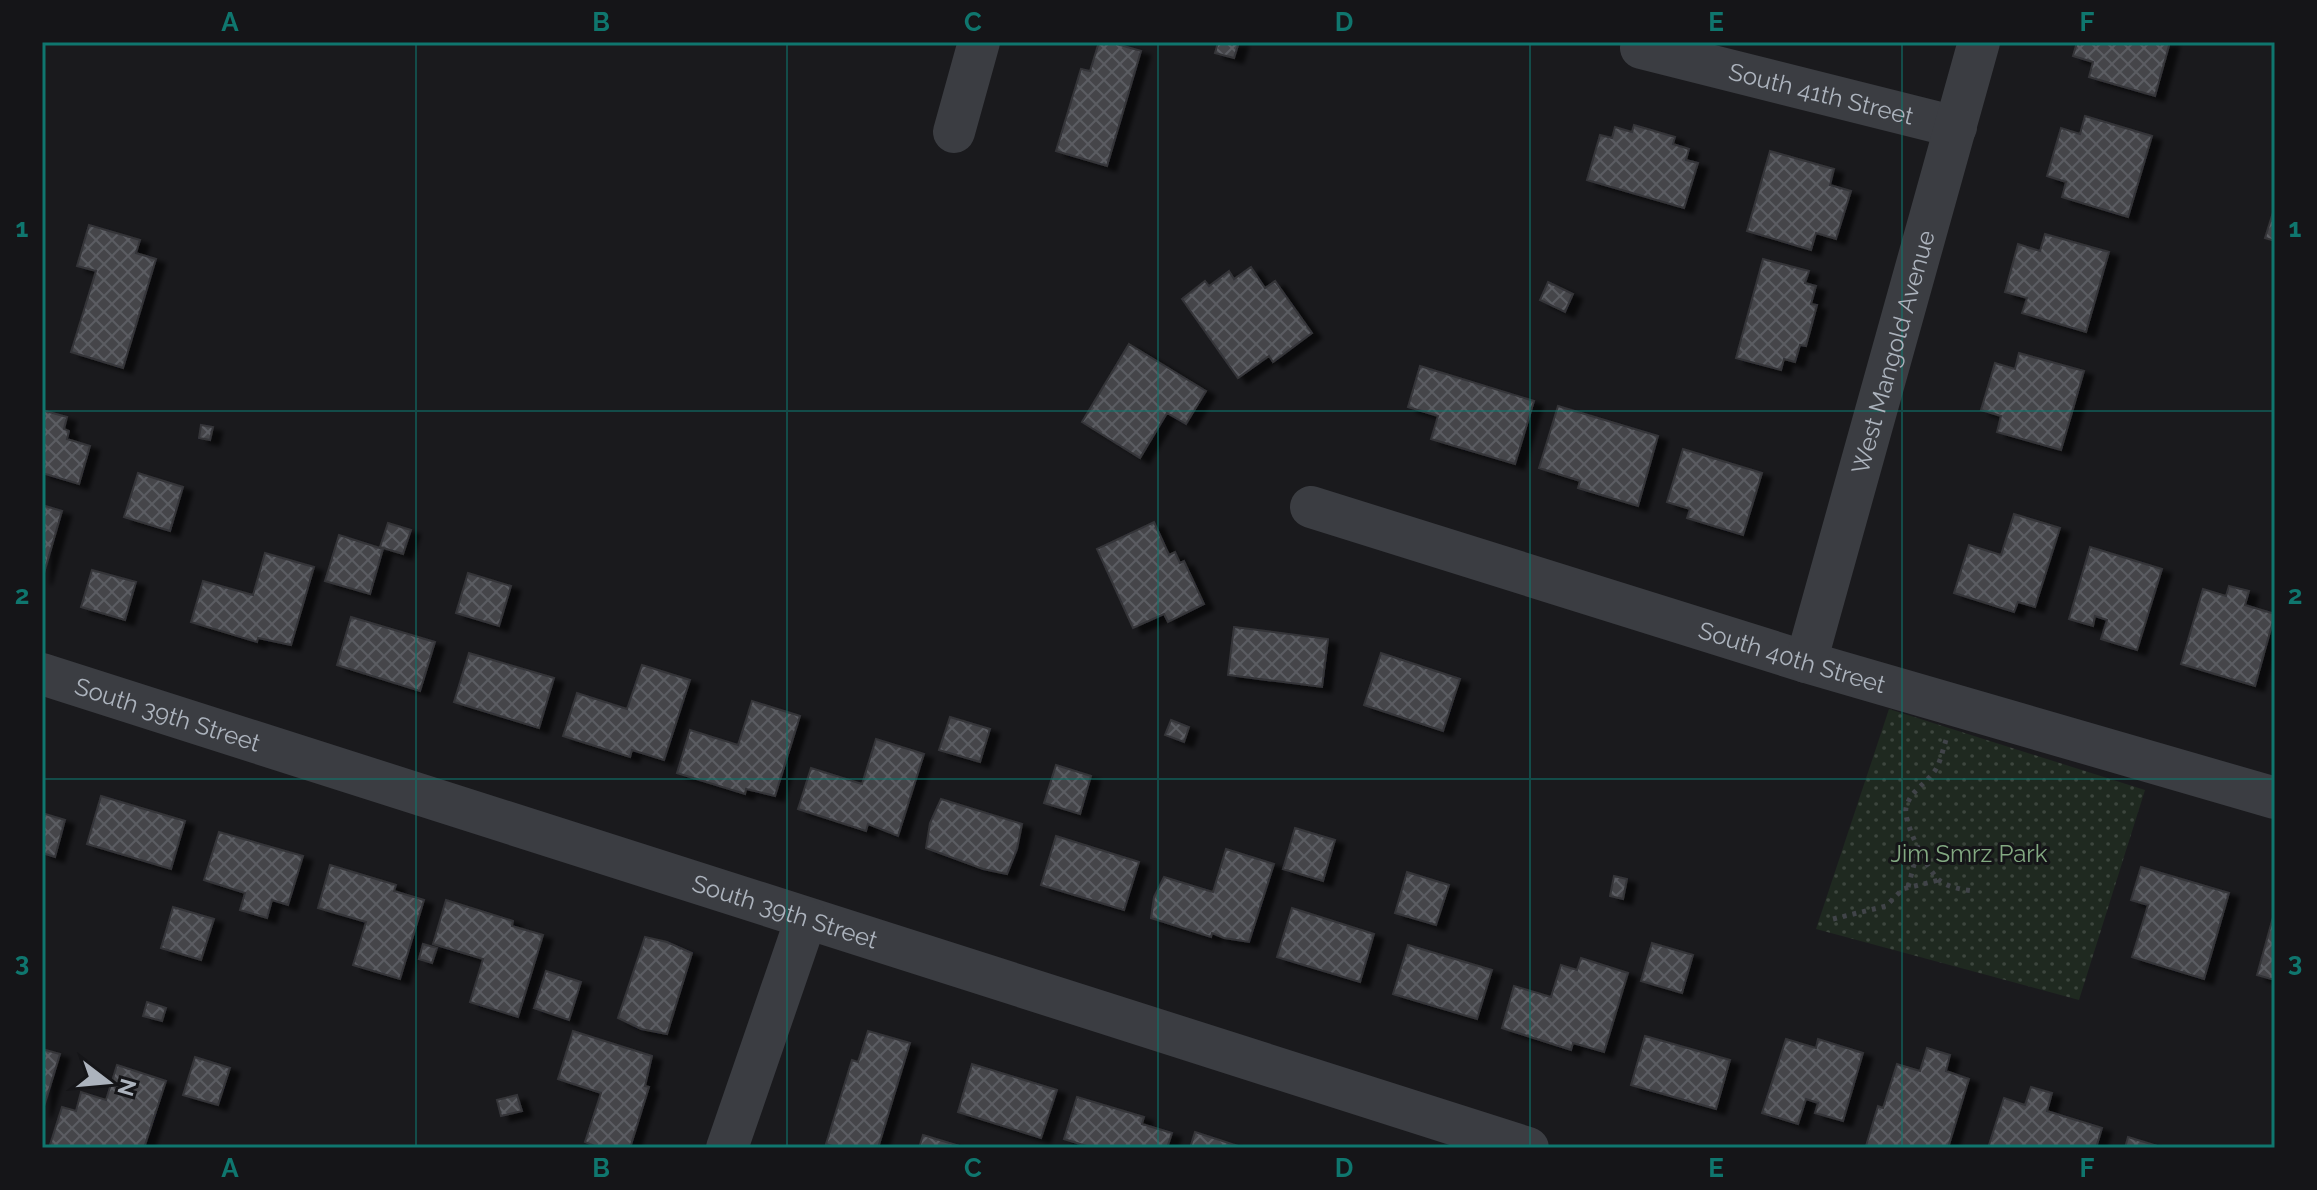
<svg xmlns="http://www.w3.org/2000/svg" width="2317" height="1190" font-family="Raleway,sans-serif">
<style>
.park{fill:url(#park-dots)}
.building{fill:url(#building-cross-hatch);stroke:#343439;stroke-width:2;filter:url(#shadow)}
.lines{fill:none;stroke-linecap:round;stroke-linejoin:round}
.path{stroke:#414449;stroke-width:5;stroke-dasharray:4 6;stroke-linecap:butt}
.minor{stroke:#3b3d42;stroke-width:42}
.grid{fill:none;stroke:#0f766e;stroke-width:2;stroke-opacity:0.55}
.labels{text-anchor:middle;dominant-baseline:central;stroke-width:6;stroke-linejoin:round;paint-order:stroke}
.street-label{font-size:24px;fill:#acb3bd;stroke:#151518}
.park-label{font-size:24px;fill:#83a982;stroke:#151518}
.neatline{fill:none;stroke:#0f766e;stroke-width:3}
.grid-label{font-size:26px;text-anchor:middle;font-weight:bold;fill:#0f766e}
</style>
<defs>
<pattern id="park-dots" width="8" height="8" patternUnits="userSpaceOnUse" patternTransform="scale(2)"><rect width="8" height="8" fill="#1f2920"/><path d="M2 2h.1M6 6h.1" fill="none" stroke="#3d463e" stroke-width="1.8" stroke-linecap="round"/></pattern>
<pattern id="building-cross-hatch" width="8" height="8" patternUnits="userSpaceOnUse" patternTransform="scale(2)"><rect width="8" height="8" fill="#44454a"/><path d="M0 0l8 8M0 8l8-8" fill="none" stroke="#5c5d62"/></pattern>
<filter id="shadow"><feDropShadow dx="9" dy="5" stdDeviation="2" flood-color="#0009"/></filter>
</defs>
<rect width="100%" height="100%" fill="#1a1a1d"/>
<path class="park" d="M1889,709L2145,790L2079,1000L1816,929Z"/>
<path class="building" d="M1099,42H1110L1141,51L1107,166L1056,151L1081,69L1090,71Z
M1218,42H1239L1234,58L1215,53Z
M2077,42H2170L2155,96L2089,77L2093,62L2073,56Z
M2085,116L2152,136L2128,217L2062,197L2066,182L2047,176L2061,128L2080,134Z
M1634,125L1675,137L1673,144L1689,149L1686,160L1698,163L1684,208L1587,180L1600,135L1612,138L1615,127L1632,132Z
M1770,151L1834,169L1830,185L1851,191L1836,239L1816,233L1811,250L1747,231Z
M2275,206V241L2265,238Z
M89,225L140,240L136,253L156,259L123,368L71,352L96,271L77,266Z
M2045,234L2109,252L2086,332L2022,313L2027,298L2005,292L2018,244L2040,251Z
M1763,259L1809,271L1805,283L1816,286L1811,304L1817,305L1806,346L1800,345L1795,362L1784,359L1781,370L1736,358Z
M1251,267L1265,288L1275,281L1312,333L1273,362L1269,356L1238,378L1182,299L1205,281L1209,286L1229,271L1234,279Z
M1548,282L1573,294L1565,312L1540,300Z
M1129,344L1206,391L1186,424L1167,413L1140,458L1082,422Z
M2019,353L2084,371L2061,450L1997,432L2001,416L1981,410L1995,363L2015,369Z
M1420,366L1534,401L1515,464L1431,439L1438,416L1408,407Z
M1558,406L1658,436L1638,506L1578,488L1580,481L1539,468Z
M42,410L67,417L64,429L69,431L67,439L90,446L79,484L42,473Z
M201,425L213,427L210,440L199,438Z
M1683,449L1762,473L1743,535L1687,518L1690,509L1667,502Z
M138,473L183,487L170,531L124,517Z
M42,505L62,511L42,580Z
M2014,514L2060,528L2035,607L2018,602L2014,612L1954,593L1969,545L2001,555Z
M1154,522L1169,555L1175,552L1180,563L1184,561L1204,604L1168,622L1164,614L1133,628L1097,549Z
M388,523L411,530L403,554L380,547Z
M339,535L383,549L370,594L325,581Z
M2090,547L2162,569L2137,650L2101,639L2107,620L2095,616L2093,626L2069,619Z
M265,553L314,567L291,645L258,638L257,642L191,622L203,581L253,595Z
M92,570L136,582L125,620L81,607Z
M468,573L511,586L499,626L456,613Z
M2229,586L2249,591L2245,605L2275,614L2255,686L2181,664L2203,589L2226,596Z
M351,617L435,642L420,691L337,665Z
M1234,627L1328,639L1322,687L1228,675Z
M469,653L554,678L539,728L454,702Z
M1381,653L1460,679L1443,731L1364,705Z
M642,665L690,680L664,760L632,750L630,757L563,736L577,693L627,709Z
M752,701L800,716L775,796L746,789L745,794L677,773L690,730L738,745Z
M950,717L990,729L980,762L939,750Z
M1171,720L1189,727L1184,742L1165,735Z
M876,739L924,754L898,836L868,824L866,831L798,809L811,768L862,784Z
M1056,765L1091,776L1080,814L1044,803Z
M101,796L185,821L171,869L87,844Z
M941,799L1022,824L1017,849L1007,874L983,869L926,848L930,823Z
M42,813L65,820L55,857L42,853Z
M1295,828L1335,840L1323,881L1283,869Z
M219,832L303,856L288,905L272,900L267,918L240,910L245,893L204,880Z
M1056,836L1139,862L1124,910L1041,885Z
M1226,849L1274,864L1249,942L1224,938L1212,933L1211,937L1151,918L1154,897L1164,877L1213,892Z
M330,865L396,885L394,891L424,900L400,979L353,965L366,922L318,908Z
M2141,867L2229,893L2204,979L2132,957L2148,905L2131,900Z
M1407,872L1449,885L1436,925L1395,913Z
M1614,876L1627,879L1623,899L1610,896Z
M446,900L513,921L512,926L543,935L518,1017L470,1002L483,959L433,944Z
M173,907L214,919L201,960L161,948Z
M1292,908L1374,934L1360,982L1277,957Z
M2275,910V980L2257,975Z
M645,937L667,942L692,953L667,1034L641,1029L618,1018Z
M1652,943L1693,955L1682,993L1641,981Z
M423,944L437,948L432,963L419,959Z
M1408,945L1492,970L1477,1019L1393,994Z
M1581,958L1628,973L1604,1052L1573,1043L1571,1050L1502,1028L1514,986L1551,997L1561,965L1577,970Z
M546,971L581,982L569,1020L534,1008Z
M147,1002L166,1008L162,1021L143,1016Z
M573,1031L652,1056L645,1086L649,1087L630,1148H599L585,1142L601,1093L558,1079Z
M868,1031L910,1043L878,1148H838L826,1144L852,1060L858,1062Z
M1645,1036L1730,1060L1716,1109L1631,1085Z
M1786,1039L1816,1048L1818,1039L1863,1053L1843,1121L1815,1113L1818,1103L1806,1099L1798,1124L1762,1113Z
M1927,1048L1950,1055L1946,1071L1969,1079L1948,1148L1866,1146L1878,1106L1883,1108L1897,1064L1920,1071Z
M42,1049L60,1054L42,1113Z
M195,1057L230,1068L218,1105L183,1095Z
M972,1064L1057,1090L1041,1138L958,1112Z
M117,1065L166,1081L144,1148H49L62,1107L76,1111L81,1092L106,1100Z
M2031,1087L2052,1093L2047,1111L2102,1128L2096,1148H1988L2004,1098L2025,1105Z
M517,1095L522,1111L501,1116L497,1100Z
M1077,1097L1144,1117L1142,1124L1172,1133L1167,1148H1093L1064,1139Z
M1195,1132L1244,1148H1190Z
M923,1135L966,1148H919Z
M2128,1137L2164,1148H2125Z"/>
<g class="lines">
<path class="path" d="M1946,740C1943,749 1941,760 1936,769C1927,784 1910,790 1906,808C1903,822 1927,870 1939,880C1947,887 1963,890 1974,891
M1908,887L1918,850
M1833,919L1886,906L1903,889L1939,880"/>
<g class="minor">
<path id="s1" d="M1641,48L1956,127"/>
<path d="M954,132L979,42"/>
<path id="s2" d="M1311,507L1806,662L2275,798"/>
<path id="s3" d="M1806,662L1979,42"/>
<path id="s4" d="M42,674L1528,1148"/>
<path d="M727,1148L806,919"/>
</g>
</g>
<path class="grid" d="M416,42V1148M787,42V1148M1158,42V1148M1530,42V1148M1902,42V1148M42,411H2275M42,779H2275"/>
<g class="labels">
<g class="street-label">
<text stroke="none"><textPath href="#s1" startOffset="186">South 41th Street</textPath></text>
<text stroke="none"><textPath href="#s3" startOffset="322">West Mangold Avenue</textPath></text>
<text stroke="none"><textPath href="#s2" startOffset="504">South 40th Street</textPath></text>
<text stroke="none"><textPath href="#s4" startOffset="132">South 39th Street</textPath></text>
<text stroke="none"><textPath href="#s4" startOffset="780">South 39th Street</textPath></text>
</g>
<g class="park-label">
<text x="1969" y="853">Jim Smrz Park</text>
</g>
</g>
<rect width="2317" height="1190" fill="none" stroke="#151518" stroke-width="88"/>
<g transform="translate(108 1082) rotate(106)" stroke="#151518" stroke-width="6" paint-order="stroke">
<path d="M0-6L14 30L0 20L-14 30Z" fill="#acb3bd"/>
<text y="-12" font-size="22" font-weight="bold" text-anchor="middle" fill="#acb3bd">N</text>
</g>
<rect x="44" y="44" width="2229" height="1102" class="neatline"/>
<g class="grid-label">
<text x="230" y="31">A</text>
<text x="601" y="31">B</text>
<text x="973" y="31">C</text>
<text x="1344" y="31">D</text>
<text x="1716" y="31">E</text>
<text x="2087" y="31">F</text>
<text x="22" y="237">1</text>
<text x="2295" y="237">1</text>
<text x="22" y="604">2</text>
<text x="2295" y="604">2</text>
<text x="22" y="971">3</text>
<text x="2295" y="971">3</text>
<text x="230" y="1177">A</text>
<text x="601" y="1177">B</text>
<text x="973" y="1177">C</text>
<text x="1344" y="1177">D</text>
<text x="1716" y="1177">E</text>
<text x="2087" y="1177">F</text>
</g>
</svg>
